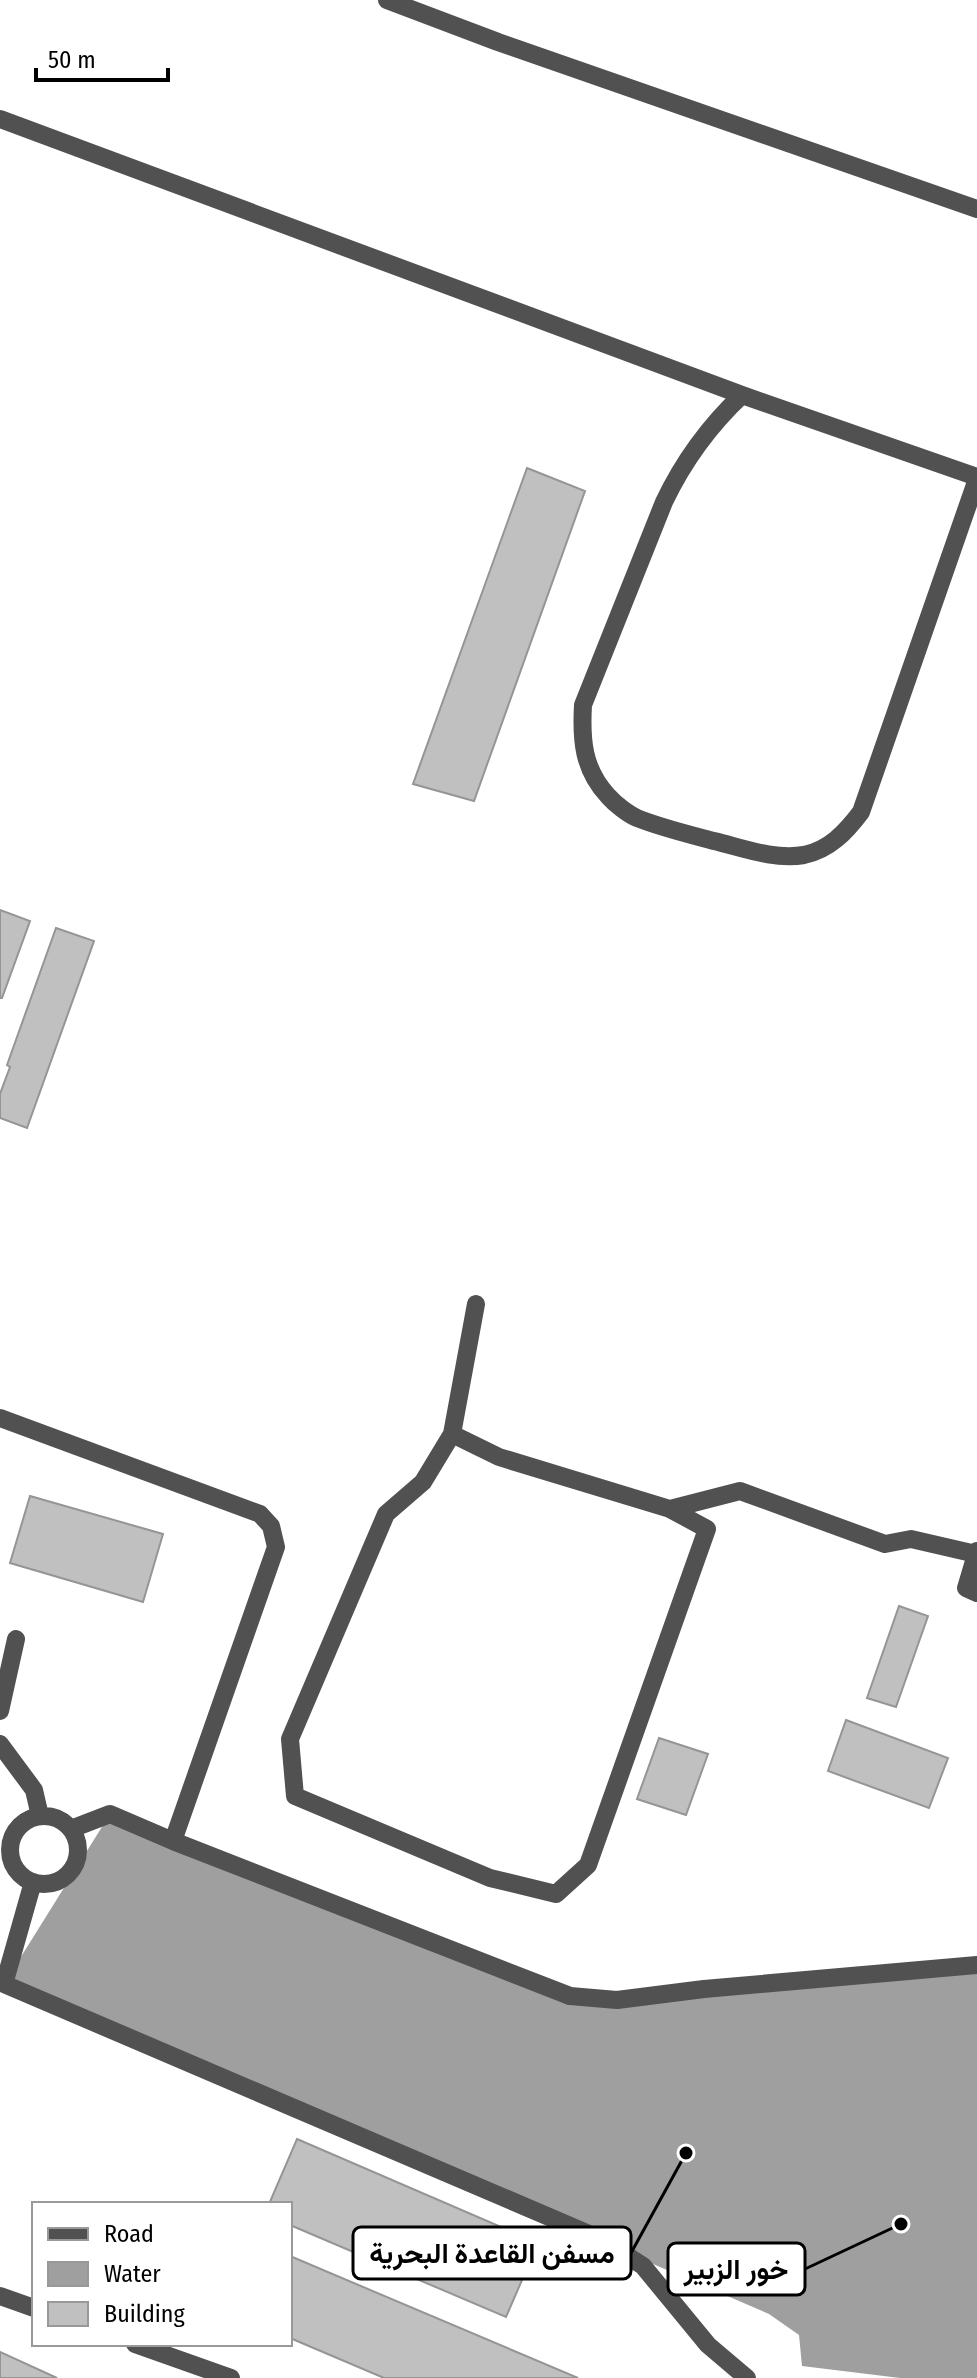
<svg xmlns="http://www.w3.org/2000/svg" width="977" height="2378" font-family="'Fira Sans Condensed',Vazirmatn,sans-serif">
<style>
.water{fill:#9f9f9f}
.building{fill:#c0c0c0;stroke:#959595;stroke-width:2}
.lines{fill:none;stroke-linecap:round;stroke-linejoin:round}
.minor{stroke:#515151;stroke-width:18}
.leader{fill:none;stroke:#000;stroke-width:3}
.callout-dot{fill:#000;stroke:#fff;stroke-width:3}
.callout{fill:#fff;stroke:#000;stroke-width:3}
.callout-label{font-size:28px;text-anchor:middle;font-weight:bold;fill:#000}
</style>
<rect width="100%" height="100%" fill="#fff"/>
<path class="water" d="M110,1814L570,1996L977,1965V2378H900L802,2366L799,2335L769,2314L4,1984Z"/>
<path class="building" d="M527,468L585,491L474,801L413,784Z
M0,910L30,921L2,998H0Z
M56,928L94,941L27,1128L0,1118V1094L10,1067L7,1065Z
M30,1496L163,1534L143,1602L10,1563Z
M899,1606L928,1616L896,1707L867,1698Z
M846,1720L948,1758L929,1808L828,1771Z
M659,1738L708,1754L686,1815L637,1799Z
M297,2139L538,2243L506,2317L290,2225V2204H269Z
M290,2256L578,2378H384L290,2338Z
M0,2352L57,2378H0Z"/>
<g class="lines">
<path class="minor" d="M387,0L498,42L977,209
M0,119L742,395L977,477
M742,395C708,427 684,460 664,502L583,705C581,740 583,769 608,796C615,804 628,814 637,818C662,828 688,834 714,841C743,848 774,860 804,855C829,850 846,832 861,812L977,479
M476,1304L452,1434L499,1457L670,1509L740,1491L885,1544L911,1539L976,1554
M0,1418L260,1514L271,1526L276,1547L173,1841
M452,1434L423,1482L386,1514L290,1739L295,1796L490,1878L556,1894L588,1865L707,1529L670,1509
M977,1551L966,1588L977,1593
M0,1711L16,1639
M0,1744L34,1790L40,1816
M10 1850a34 34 0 1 1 68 0a34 34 0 1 1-68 0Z
M71,1829L110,1814L173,1841L570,1996L617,2000L704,1989L977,1965
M33,1882L4,1984L603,2240L643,2266L708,2345L747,2378
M0,2296L34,2308
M135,2344L231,2378"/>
</g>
<path class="leader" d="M686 2153L631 2253M901 2224L805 2269"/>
<g class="callout-dot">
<circle cx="686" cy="2153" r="8"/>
<circle cx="901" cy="2224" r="8"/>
</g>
<g class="callout">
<rect x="353" y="2227" width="278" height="52" rx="8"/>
<rect x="668" y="2243" width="137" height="52" rx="8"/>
</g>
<g class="callout-label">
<text x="492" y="2263">مسفن القاعدة البحرية</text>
<text x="736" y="2279">خور الزبير</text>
</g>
<rect x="32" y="2202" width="260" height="144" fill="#ffffff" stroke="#999999" stroke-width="2"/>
<rect x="48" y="2228" width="40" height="12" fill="#515151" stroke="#999999" stroke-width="2"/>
<text x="104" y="2242" font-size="24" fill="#000000">Road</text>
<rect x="48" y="2262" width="40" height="24" fill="#9f9f9f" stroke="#999999" stroke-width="2"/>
<text x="104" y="2282" font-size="24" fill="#000000">Water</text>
<rect x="48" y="2302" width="40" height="24" fill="#c0c0c0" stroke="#999999" stroke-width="2"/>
<text x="104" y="2322" font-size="24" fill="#000000">Building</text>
<path d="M36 68v12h132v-12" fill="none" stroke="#000000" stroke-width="4"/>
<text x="48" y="68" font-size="24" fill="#000000" stroke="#ffffff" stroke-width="6" paint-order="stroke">50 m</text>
</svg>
